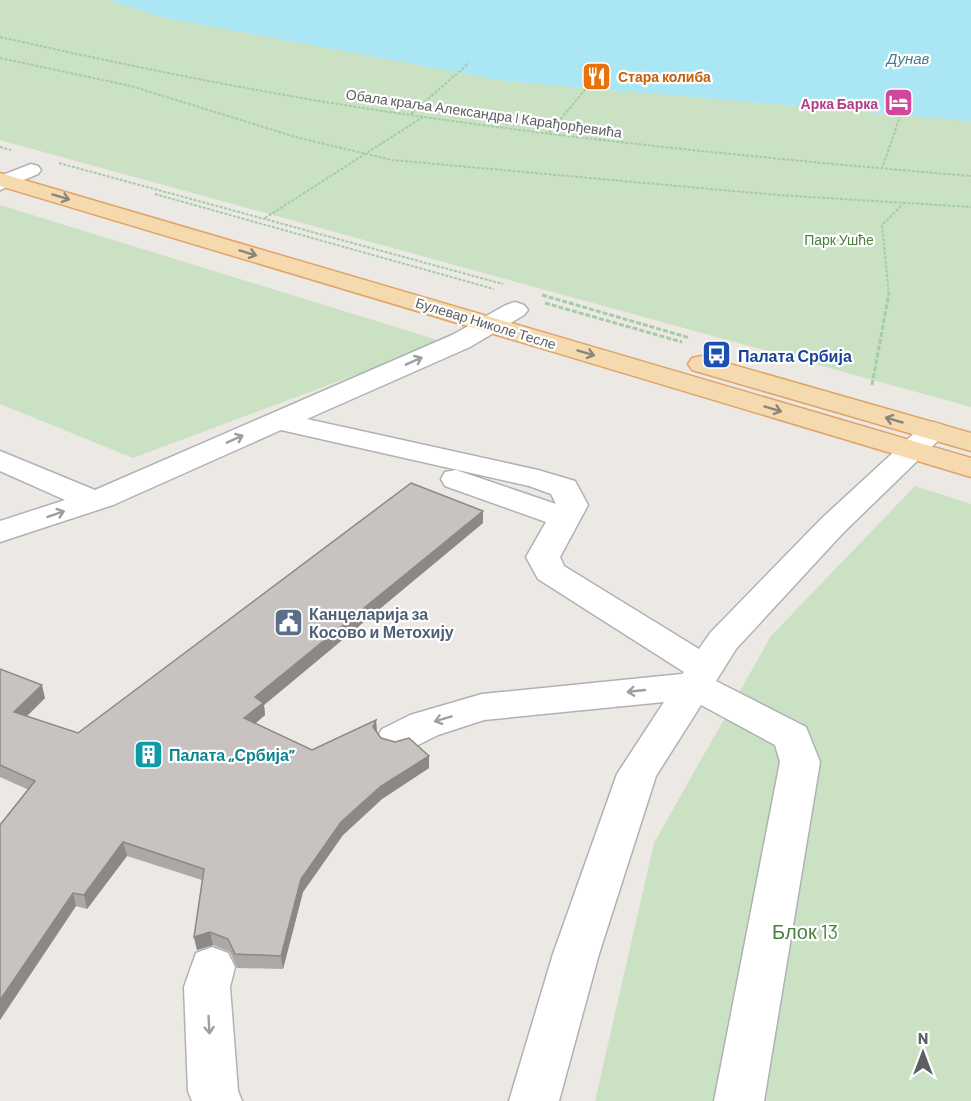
<svg xmlns="http://www.w3.org/2000/svg" width="971" height="1101" font-family="Barlow,sans-serif">
<style>
.green{fill:#cae1c3}
.water{fill:#abe6f5}
.lines{fill:none;stroke-linecap:round;stroke-linejoin:round}
.minor-casing{stroke:#afb2b4;stroke-width:3}
.major-casing{stroke:#e1a468;stroke-width:3}
.path-far1{stroke:#a4cda6;stroke-width:2;stroke-dasharray:3 1.5;stroke-linecap:butt}
.path{stroke:#a4cda6;stroke-width:3;stroke-dasharray:5 2;stroke-linecap:butt}
.minor{fill:#fff;fill-rule:evenodd}
.major{fill:#f6daaf;fill-rule:evenodd}
.wall{fill:#aca8a5}
.shaded-wall{fill:#8c8886}
.building{fill:#c8c3c0;stroke:#8c8886;stroke-width:1.5}
.oneway{stroke:#8a8579}
.oneway2{stroke:#9da0a1}
.labels{text-anchor:middle;dominant-baseline:central;stroke-width:4.5;stroke-linejoin:round;paint-order:stroke}
.far-food-label{font-size:14px;font-weight:bold;fill:#c56008;stroke:#fff;text-anchor:start}
.far-hotel-label{font-size:14px;font-weight:bold;fill:#b23c85;stroke:#fff;text-anchor:end}
.far-street-label{font-size:14px;fill:#5c6062;stroke:#fff}
.far-park-label{font-size:14px;fill:#4a7f3e;stroke:#fff}
.far-water-label{font-size:15px;font-style:italic;fill:#437e95;stroke:#fff}
.transit-label{font-size:16px;font-weight:bold;fill:#164399;stroke:#fff;text-anchor:start}
.service-label{font-size:16px;font-weight:bold;fill:#4e5e75;stroke:#fff;text-anchor:start}
.culture-label{font-size:16px;font-weight:bold;fill:#0d838f;stroke:#fff;text-anchor:start}
.near-park-label{font-size:20px;fill:#4a7f3e;stroke:#fff}
</style>
<rect width="100%" height="100%" fill="#ece8e4"/>
<path class="green" d="M0,0H110L161,17L504,81L971,121V407L0,140Z
M0,205L444,342L133,458L0,404Z
M915,486L971,504V1101H595L654,843L771,636Z"/>
<path class="water" d="M110,0H971V121L504,81L161,17Z"/>
<g class="lines">
<defs>
<path id="minor" d="M31,164L38,166L41,170L38,174L0,190V176Z
M515,302L524,305L528,310L524,315L470,347L307,419L538,470L575,481L588,505L560,557L564,566L699,649L710,633L821,519L923,425L933,422L943,425L948,431L843,533L736,649L716,681L806,727L820,762L764,1101H714L780,762L775,745L701,705L656,776L599,954L559,1101H509L553,954L617,774L664,702L484,720L438,735L410,749L396,753L382,749L376,739L382,729L410,715L482,694L682,674L684,672L538,579L526,557L546,522L445,486L441,479L445,472L456,470L556,504L551,494L529,486L281,430L113,505L0,542V521L65,500L0,471V451L95,490L452,335L506,305Z
M212,947L228,953L235,967L230,987L238,1091L242,1101H192L188,1091L184,987L196,953Z"/>
<path id="major" d="M0,173L971,458V477L0,186Z
M702,356L971,433V451L692,370L688,364L692,358Z"/>
</defs>
<use href="#minor" class="minor-casing"/>
<use href="#major" class="major-casing"/>
<path class="path-far1" d="M0,37C120,64 241,89 363,108C565,139 768,159 971,176
M0,58L131,86L299,138L392,160L777,195L971,207
M411,114L469,63
M549,133L589,85
M0,147L11,150
M59,163L503,284
M882,169L900,116L908,108
M155,194L494,289
M265,218L423,117
M889,295L882,225L903,204"/>
<path class="path" d="M542,295L690,338
M545,303L682,342
M872,385L889,293"/>
<use href="#minor" class="minor"/>
<use href="#major" class="major"/>
</g>
<path class="wall" d="M483,523L264,705L265,715L256,723L312,750L376,720L377,733L381,738L429,768L382,799L343,835L303,892L283,969L237,968L230,952L213,945L197,950L194,937L202,880L127,856L87,909L76,906L0,1020V825L29,790L0,777V669L45,698L27,716L78,733Z"/>
<path class="shaded-wall" d="M483,511V523L264,705L265,715L246,731L244,718L255,697Z
M42,685L45,698L18,725L14,712Z
M376,720L377,733L373,727Z
M429,756V768L382,799L343,835L303,892L283,969L281,956L301,879L341,822L381,786Z
M123,842L127,856L87,909L84,895Z
M73,893L76,906L0,1020V1000Z
M210,932L213,945L197,950L194,937Z"/>
<path class="building" d="M411,483L483,511L255,697L263,703L244,718L312,750L376,720L373,727L381,738L395,742L409,738L429,756L381,786L341,822L301,879L281,956L235,954L228,939L210,932L194,937L204,869L123,842L84,895L73,893L0,1000V825L35,781L0,765V669L42,685L14,712L78,733Z"/>
<defs><path id="oneway-shaft" d="M-6 0H5M1.5-3L5.5 0L1.5 3" fill="none" stroke-width="1.6" stroke-linecap="round" stroke-linejoin="round" transform="scale(1.5)"/></defs>
<g class="oneway">
<use href="#oneway-shaft" transform="translate(61 197) rotate(17)"/>
<use href="#oneway-shaft" transform="translate(248 253) rotate(17)"/>
<use href="#oneway-shaft" transform="translate(586 353) rotate(17)"/>
<use href="#oneway-shaft" transform="translate(773 409) rotate(17)"/>
<use href="#oneway-shaft" transform="translate(894 420) rotate(-164)"/>
</g>
<g class="oneway2">
<use href="#oneway-shaft" transform="translate(414 361) rotate(-24)"/>
<use href="#oneway-shaft" transform="translate(235 439) rotate(-24)"/>
<use href="#oneway-shaft" transform="translate(56 514) rotate(-19)"/>
<use href="#oneway-shaft" transform="translate(636 691) rotate(174)"/>
<use href="#oneway-shaft" transform="translate(443 719) rotate(163)"/>
<use href="#oneway-shaft" transform="translate(209 1025) rotate(87)"/>
</g>
<defs>
<symbol id="restaurant-square" viewBox="-11 -11 22 22"><rect x="-9" y="-9" width="18" height="18" rx="4" fill="#e8710a" stroke="#fff"/><path d="M-5-6h1v4h1v-4h1v4h1v-4h1v5L-1.5 .5V6h-2V.5L-5-1ZM5-6V6H3V1.5H1.5Q1.5-4 5-6Z" fill="#fff"/></symbol>
<symbol id="hotel-square" viewBox="-11 -11 22 22"><rect x="-9" y="-9" width="18" height="18" rx="4" fill="#d1479c" stroke="#fff"/><path d="M-6-4.5h1.5V1H6V5H4.5V3h-9V5H-6ZM-4 0a1.8 1.8 0 1 1 3.6 0ZM.5 0V-2.5h3Q6-2.5 6 0Z" fill="#fff"/></symbol>
<symbol id="bus-square" viewBox="-11 -11 22 22"><rect x="-9" y="-9" width="18" height="18" rx="4" fill="#1a4fb4" stroke="#fff"/><path d="M-5-6H5V4H4V6H2V4H-2V6H-4V4H-5ZM-3.5-4V0h7V-4ZM-3.5 1.2v1.5H-2V1.2ZM2 1.2v1.5H3.5V1.2Z" fill="#fff"/></symbol>
<symbol id="civic-square" viewBox="-11 -11 22 22"><rect x="-9" y="-9" width="18" height="18" rx="4" fill="#5c6f8a" stroke="#fff"/><path d="M-.6-6.5H3V-4.5H.6V-3L4-1V1h2V6H-6V1h2V-1L-.6-3ZM-1.2 2.5V6h2.4V2.5Z" fill="#fff"/></symbol>
<symbol id="building-square" viewBox="-11 -11 22 22"><rect x="-9" y="-9" width="18" height="18" rx="4" fill="#0f9aa8" stroke="#fff"/><path d="M-4-6H4V6H1V3H-1V6H-4ZM-2.5-4.3h1.7v1.8h-1.7ZM.8-4.3h1.7v1.8H.8ZM-2.5-1h1.7V.8h-1.7ZM.8-1h1.7V.8H.8Z" fill="#fff"/></symbol>
</defs>
<g fill-rule="evenodd">
<use href="#restaurant-square" x="580" y="60" width="33" height="33"/>
<use href="#hotel-square" x="882" y="86" width="33" height="33"/>
<use href="#bus-square" x="700" y="338" width="33" height="33"/>
<use href="#civic-square" x="272" y="606" width="33" height="33"/>
<use href="#building-square" x="132" y="738" width="33" height="33"/>
</g>
<g class="labels">
<g class="far-food-label">
<text x="618" y="76">Стара колиба</text>
</g>
<g class="far-hotel-label">
<text x="878" y="103">Арка Барка</text>
</g>
<g class="far-street-label">
<text transform="translate(484 113) rotate(8)">Обала краља Александра I Карађорђевића</text>
<text transform="translate(486 323) rotate(17)">Булевар Николе Тесле</text>
</g>
<g class="far-park-label">
<text x="839" y="239">Парк Ушће</text>
</g>
<g class="far-water-label">
<text x="908" y="58">Дунав</text>
</g>
<g class="transit-label">
<text x="738" y="355">Палата Србија</text>
</g>
<g class="service-label">
<text x="309" y="613">Канцеларија за<tspan x="309" dy="18">Косово и Метохију</tspan></text>
</g>
<g class="culture-label">
<text x="169" y="754">Палата „Србија”</text>
</g>
<g class="near-park-label">
<text x="805" y="931">Блок 13</text>
</g>
</g>
<g transform="translate(923 1053)" stroke="#ffffff" stroke-width="4.5" paint-order="stroke">
<path d="M0-4.5L10 22L0 15L-10 22Z" fill="#5c6062"/>
<text y="-9" font-size="16" font-weight="bold" text-anchor="middle" fill="#5c6062">N</text>
</g>
</svg>
